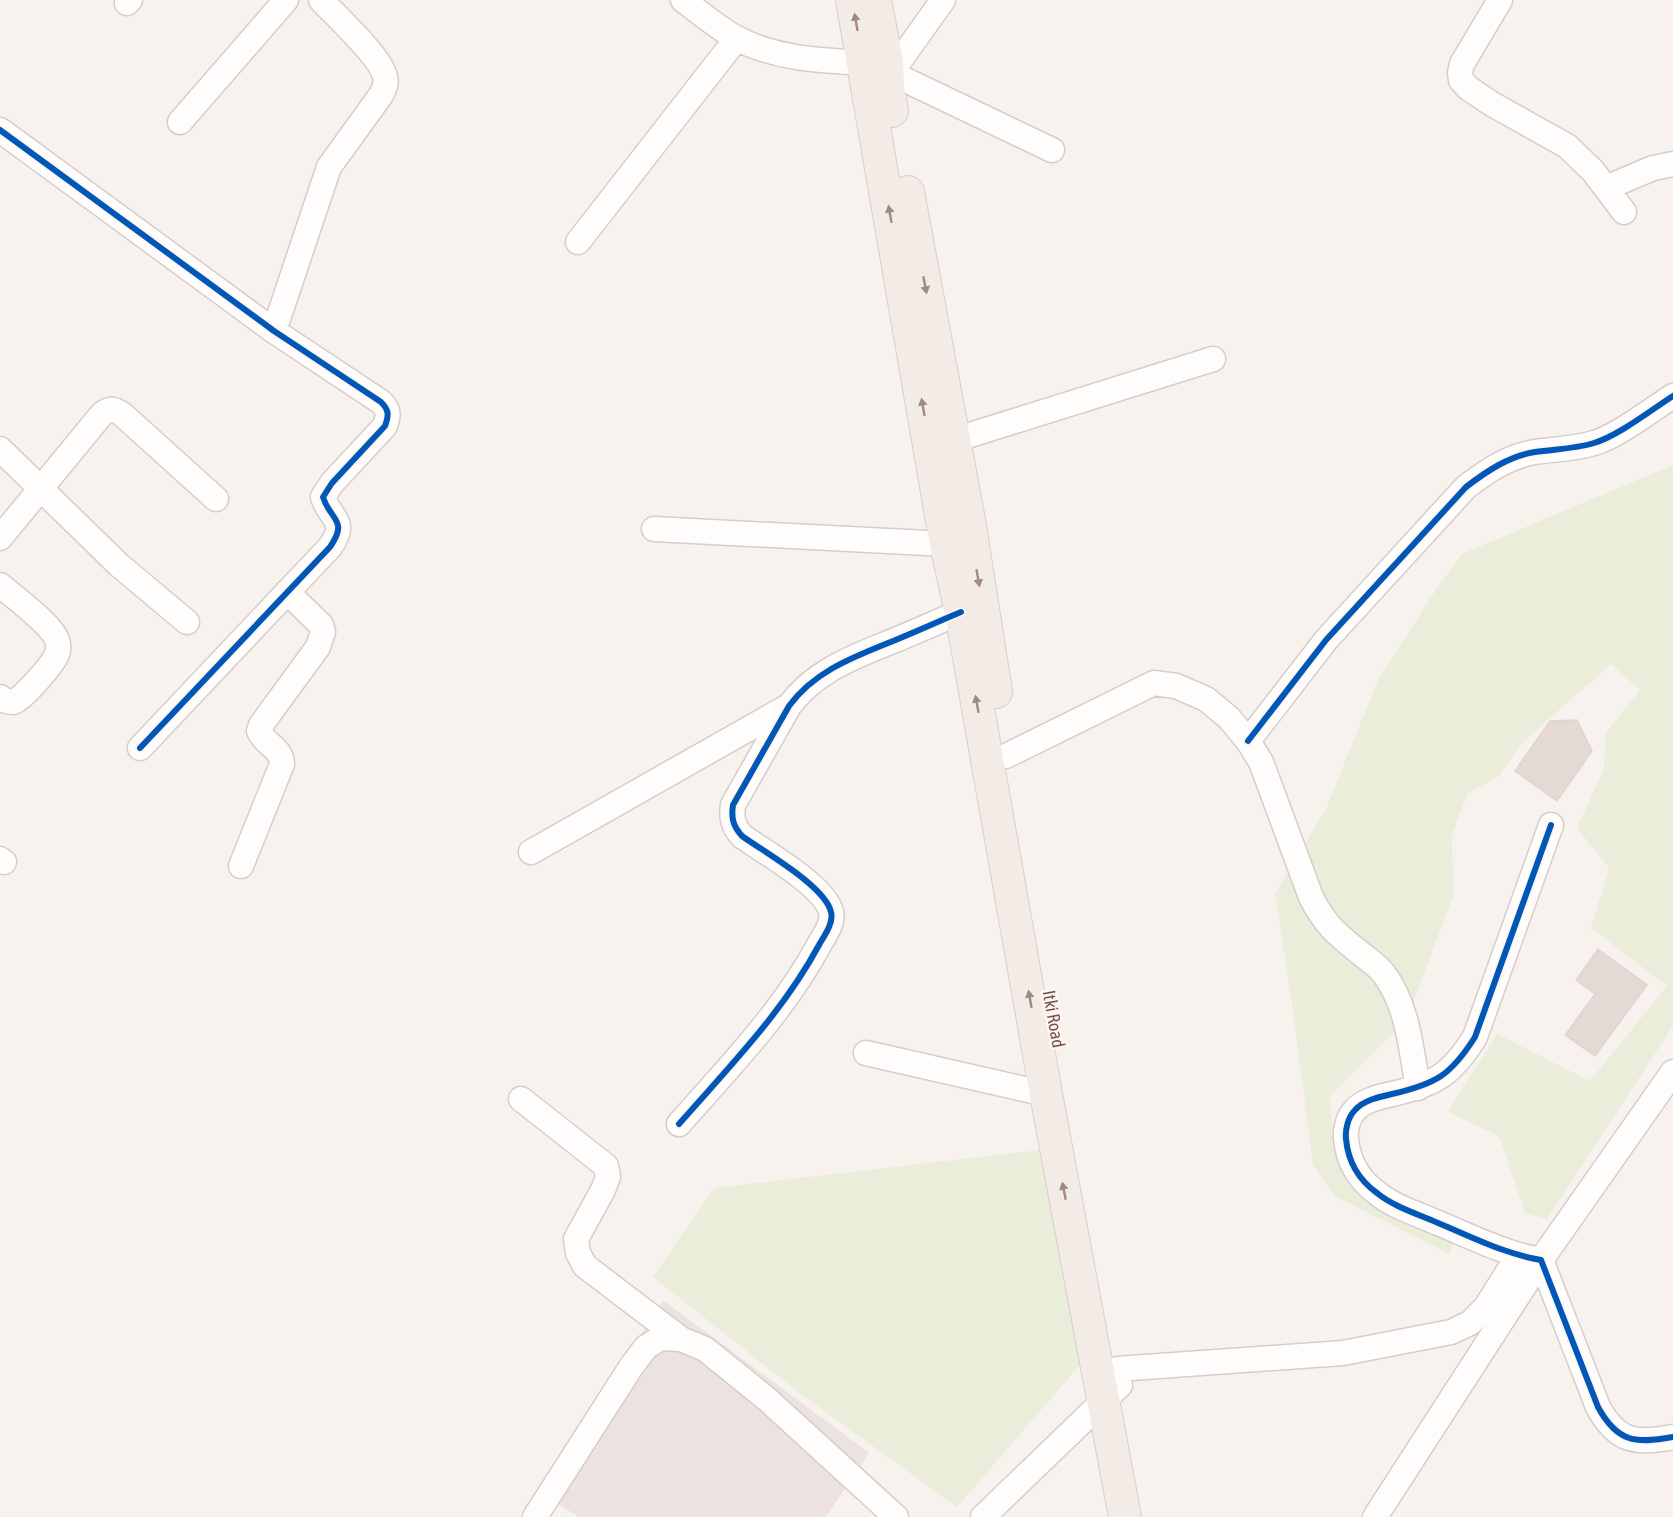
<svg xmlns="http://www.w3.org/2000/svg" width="1673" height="1517" font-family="'Asap Condensed',sans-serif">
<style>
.industrial{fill:#ece3e0}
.green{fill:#e9edd9}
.building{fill:#e4d9d5;stroke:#e1d4d0;stroke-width:1.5}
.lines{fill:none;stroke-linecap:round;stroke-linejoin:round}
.minor-casing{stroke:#d6cdca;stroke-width:27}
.major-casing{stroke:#d9cecb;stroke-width:34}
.minor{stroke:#fefdfc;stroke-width:24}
.major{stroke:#f2ebe6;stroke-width:32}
.cycleway-casing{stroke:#fef6f0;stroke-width:10}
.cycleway{stroke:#0057b8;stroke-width:6}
.oneway{fill:#a18983}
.labels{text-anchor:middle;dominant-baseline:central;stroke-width:5;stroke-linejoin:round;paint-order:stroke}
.street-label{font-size:18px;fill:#75544e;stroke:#fef6f0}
</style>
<rect width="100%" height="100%" fill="#f8f2ee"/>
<path class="industrial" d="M663,1300L869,1453L826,1517H578L540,1491Z"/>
<path class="green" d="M1673,465V1026L1547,1219L1525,1213L1499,1136L1448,1112L1497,1034L1590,1081L1667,986L1591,928L1609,868L1577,828L1604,769L1605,734L1640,690L1611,664L1521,744L1499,776L1467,794L1452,836L1453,896L1415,998L1401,1026L1330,1096L1331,1122L1350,1172L1456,1233L1450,1254L1335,1196L1313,1165L1292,1003L1275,894L1326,809L1378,680L1437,588L1462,554Z
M1040,1150L1080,1365L957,1507L798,1392L653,1277L714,1188Z"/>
<path class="building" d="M1577,720L1592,751L1557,801L1515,771L1550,721Z
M1598,949L1647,985L1595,1056L1565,1035L1595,994L1576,980Z"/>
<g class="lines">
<defs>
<path id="minor" d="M683,0C700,13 717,27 736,38C780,61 830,61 878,63
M1500,0L1462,64L1460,73L1461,80L1468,88L1492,104L1567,146L1593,171L1624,212
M127,3L130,0
M891,73L1052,150
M889,86L891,73L943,0
M180,122L286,0
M0,130L274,331L381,402C389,410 389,415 385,426L332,483L323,497C330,520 349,520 330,547L140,748
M1606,188L1653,168L1673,164
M578,242L737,38
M274,331L329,167L381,95C384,89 387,84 385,77C382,58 336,16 321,0
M954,440L1213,359
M0,449L119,565L187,622
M654,529L946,544
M0,538L102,414C111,408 114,408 123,415L216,499
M0,585C13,596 52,625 57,640C59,646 58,653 55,658C50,667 22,700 13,702C8,702 3,700 0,697
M1248,741L1326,640L1466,487C1487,471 1509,456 1535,452C1555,449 1575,449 1594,443C1618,436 1651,410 1673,396
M1006,756L1154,683L1176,686L1206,699L1229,718L1248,741L1261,762L1311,897C1324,923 1336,934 1359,952C1367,959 1377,965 1384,974C1408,1006 1411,1049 1418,1088
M1551,825L1475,1037C1451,1075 1436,1084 1392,1094C1379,1097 1364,1100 1355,1110C1348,1117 1345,1130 1346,1139C1348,1161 1359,1180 1377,1193C1394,1207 1418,1214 1438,1223C1472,1237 1505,1254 1541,1260L1598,1407C1617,1442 1635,1444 1673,1437
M531,852L787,707
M0,859L4,862
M241,866L282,764C282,748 265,745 259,731L261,725L318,647L323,632L321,625L287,592
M866,1053L1046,1094
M521,1099L606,1166L608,1177L603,1190L576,1239L578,1253L585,1266L681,1339
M679,1124C729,1067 783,1012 819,945C824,936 834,923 831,912C825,886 764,852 742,836C733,826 731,818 733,805L789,706C814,672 851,658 888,643C913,633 937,622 961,612
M1117,1369L1343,1353L1451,1332L1470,1323L1486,1307L1518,1256
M535,1517L631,1367L646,1347L661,1338L681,1339L705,1349L768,1400L896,1517
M983,1517L1120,1385
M1375,1517L1541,1260L1673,1072"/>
<path id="major" d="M852,0L946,544L961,612L1046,1094L1125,1517
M875,0L887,63L888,88L892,111
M908,192L969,520L996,692"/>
</defs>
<use href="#minor" class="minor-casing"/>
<use href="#major" class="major-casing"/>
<use href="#minor" class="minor"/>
<use href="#major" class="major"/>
<defs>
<path id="cycleway" d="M0,130L274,331L381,402C389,410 389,415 385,426L332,483L323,497C330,520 349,520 330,547L140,748
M1248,741L1326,640L1466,487C1487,471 1509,456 1535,452C1555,449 1575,449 1594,443C1618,436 1651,410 1673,396
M1551,825L1475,1037C1451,1075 1436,1084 1392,1094C1379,1097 1364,1100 1355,1110C1348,1117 1345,1130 1346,1139C1348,1161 1359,1180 1377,1193C1394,1207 1418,1214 1438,1223C1472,1237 1505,1254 1541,1260L1598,1407C1617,1442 1635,1444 1673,1437
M679,1124C729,1067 783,1012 819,945C824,936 834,923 831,912C825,886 764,852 742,836C733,826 731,818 733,805L789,706C814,672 851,658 888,643C913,633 937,622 961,612"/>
</defs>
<use href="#cycleway" class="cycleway-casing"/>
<use href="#cycleway" class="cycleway"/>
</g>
<defs><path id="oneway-solid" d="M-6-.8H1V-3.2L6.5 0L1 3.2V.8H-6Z" transform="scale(1.5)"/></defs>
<g class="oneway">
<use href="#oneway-solid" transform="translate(856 22) rotate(-100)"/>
<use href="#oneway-solid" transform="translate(890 214) rotate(-100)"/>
<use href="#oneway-solid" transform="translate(925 285) rotate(79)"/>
<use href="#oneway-solid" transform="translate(923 407) rotate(-100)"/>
<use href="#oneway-solid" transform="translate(978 578) rotate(80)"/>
<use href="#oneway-solid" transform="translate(977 704) rotate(-100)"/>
<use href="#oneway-solid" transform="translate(1030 999) rotate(-100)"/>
<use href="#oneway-solid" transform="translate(1064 1191) rotate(-101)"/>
</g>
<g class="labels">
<g class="street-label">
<text transform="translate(1054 1019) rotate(80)">Itki Road</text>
</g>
</g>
</svg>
